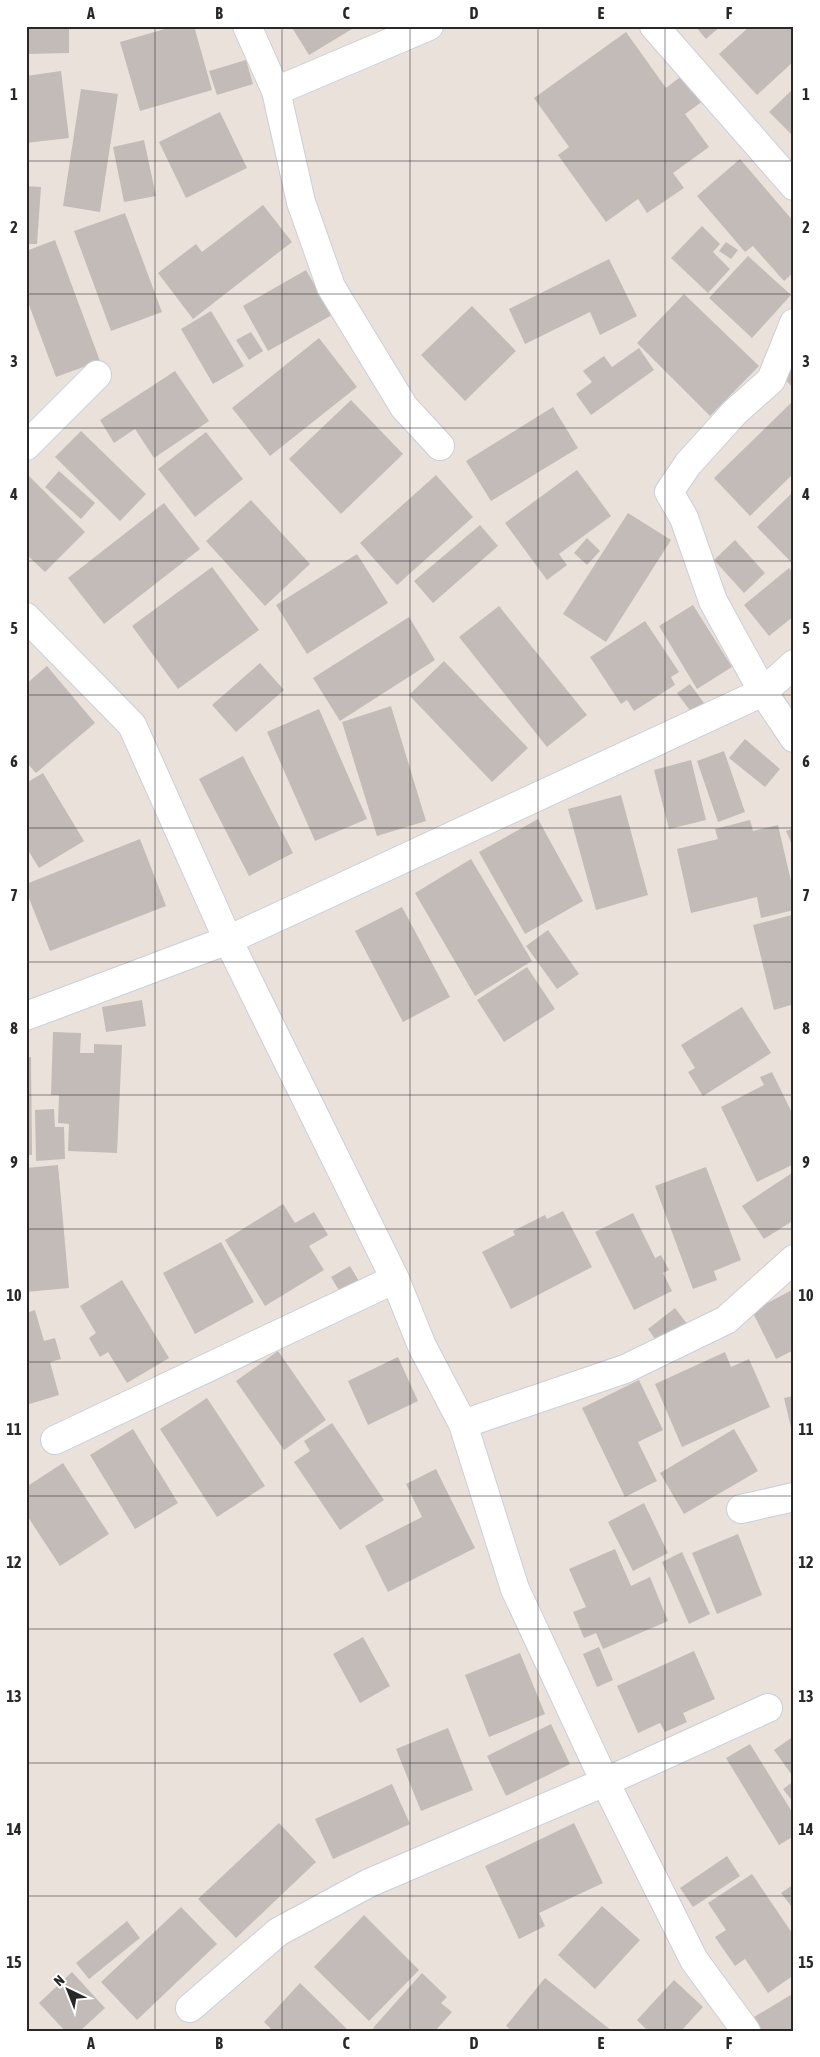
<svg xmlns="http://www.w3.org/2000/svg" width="820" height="2057" font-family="'Asap Condensed',sans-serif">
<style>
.building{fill:#c2bbb7}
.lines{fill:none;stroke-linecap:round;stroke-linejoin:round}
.street-casing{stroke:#c9cfda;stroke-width:30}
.street{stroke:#fff;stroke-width:28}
.grid{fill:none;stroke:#282828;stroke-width:1;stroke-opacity:0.55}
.neatline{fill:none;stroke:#282828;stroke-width:2}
.grid-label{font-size:16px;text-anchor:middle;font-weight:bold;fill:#282828}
</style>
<rect width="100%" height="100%" fill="#eae1db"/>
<path class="building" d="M26,26H69V53L26,54Z
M175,26H194L212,90L140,111L120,42Z
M291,26H357L309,55Z
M695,26H721L706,39Z
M750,26H794V61L757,95L719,54Z
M626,32L666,88L684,74L703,101L685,114L709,147L673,173L684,188L647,213L638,199L606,222L558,155L569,147L534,98Z
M246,60L253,84L217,95L209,71Z
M61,71L69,138L26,143V76Z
M794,88V137L769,112Z
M81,89L118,94L100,212L63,206Z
M220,112L247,168L186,198L159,142Z
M144,140L156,196L124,202L113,147Z
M740,159L794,222V272L784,281L753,246L745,252L697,196Z
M26,186L41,187L37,244H26Z
M263,205L292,242L193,319L158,273L196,244L202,252Z
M125,213L162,312L111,331L74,231Z
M702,226L720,244L713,252L730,269L708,293L671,258Z
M55,240L100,361L56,377L26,297V251Z
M726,242L738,250L731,259L719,251Z
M748,256L791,295L752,338L709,298Z
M609,259L637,316L600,335L590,312L525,344L509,309Z
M306,270L332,315L268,351L243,306Z
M684,294L759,366L710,416L637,343Z
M472,306L516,351L465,401L421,355Z
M211,311L244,366L213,384L181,329Z
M251,332L263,351L249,360L236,340Z
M319,338L357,387L270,456L232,408Z
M639,348L654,370L591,415L576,394L592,382L583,371L604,356L612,367Z
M794,366V389L782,376Z
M175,371L209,421L154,458L135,429L114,443L100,420Z
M351,400L403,454L341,514L289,459Z
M794,400V473L750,516L714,478Z
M553,407L578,448L491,501L466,461Z
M81,431L146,494L120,521L55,457Z
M206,432L243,479L195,517L158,469Z
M577,470L611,516L559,554L567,565L547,580L505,523Z
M59,471L95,503L81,519L45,487Z
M26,473L85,532L45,572L26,554Z
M436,475L473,517L397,585L360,543Z
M794,491V565L757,527Z
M251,500L310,564L265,606L206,541Z
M164,503L200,549L104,624L68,578Z
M628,513L671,540L606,642L563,614Z
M480,525L498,546L433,603L414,581Z
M587,538L600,551L587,565L574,553Z
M735,540L765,573L744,593L714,560Z
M357,554L388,603L307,654L276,605Z
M212,567L259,630L178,689L132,626Z
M789,568L794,574V616L769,636L744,605Z
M693,605L732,667L697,689L659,626Z
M499,606L587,715L547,747L459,637Z
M409,617L435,660L340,721L313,678Z
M645,621L679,672L671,677L675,685L634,711L627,700L621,704L590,657Z
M444,661L528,748L492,782L409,695Z
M260,663L284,690L236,732L212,705Z
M47,666L95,723L36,773L26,762V684Z
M690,684L707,707L694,716L677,693Z
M391,706L426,821L377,836L342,722Z
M319,709L367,819L315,841L267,732Z
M745,739L780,769L765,787L729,758Z
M724,751L745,812L718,822L697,761Z
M243,756L293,853L249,876L199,779Z
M691,760L706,820L669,829L654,770Z
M43,773L84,841L39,868L26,847V783Z
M621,795L648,895L596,910L568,809Z
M538,819L583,901L525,934L479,852Z
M750,820L753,831L778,825L794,894V910L761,918L757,897L691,913L677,849L718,839L715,829Z
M794,828V849L786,831Z
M140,839L166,906L50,951L26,891V884Z
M471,859L532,961L475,996L415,893Z
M402,907L450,997L403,1022L355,931Z
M792,915L794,923V1004L774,1010L753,925Z
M548,930L579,974L557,989L526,946Z
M527,967L555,1009L504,1042L477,1000Z
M142,1000L146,1026L106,1032L102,1007Z
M742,1007L771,1053L703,1096L688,1072L695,1068L681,1045Z
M53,1032L81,1033L80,1053H94V1044L122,1045L117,1153L68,1151L69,1124L58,1123L59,1095H51Z
M26,1057H31L32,1155H26Z
M772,1072L794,1117V1164L757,1182L721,1107L764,1085L760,1077Z
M54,1109L55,1127H64L65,1159L36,1161L35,1110Z
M58,1165L69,1288L26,1292V1168Z
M706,1167L741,1260L714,1271L717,1280L693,1289L655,1186Z
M792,1173L794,1177V1220L764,1239L742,1206Z
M283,1204L295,1223L314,1212L328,1235L309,1246L324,1270L265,1306L225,1240Z
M563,1211L592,1267L511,1309L482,1252L515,1235L513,1231L545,1215L547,1219Z
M633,1213L655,1258L661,1255L669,1270L663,1273L672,1291L634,1310L595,1232Z
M221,1242L254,1302L195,1334L163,1273Z
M350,1266L360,1283L341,1294L331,1277Z
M122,1280L169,1358L127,1383L108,1352L100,1357L89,1338L96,1333L80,1306Z
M794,1289V1350L776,1359L752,1311Z
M675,1308L688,1325L660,1346L648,1329Z
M35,1310L44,1341L55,1338L61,1359L50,1362L59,1395L26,1405V1313Z
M278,1351L326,1420L284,1450L236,1381Z
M725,1352L731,1367L749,1359L770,1407L682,1447L655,1384Z
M398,1357L418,1401L368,1425L348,1381Z
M639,1380L663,1430L638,1442L657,1481L625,1497L582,1408Z
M794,1396V1436H793L784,1398Z
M207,1398L265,1486L217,1517L160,1429Z
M332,1423L384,1500L340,1530L294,1462L310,1451L304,1441Z
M133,1429L178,1503L135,1529L90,1455Z
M734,1429L758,1471L684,1514L660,1473Z
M63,1463L109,1534L60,1566L26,1514V1487Z
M436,1469L475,1548L388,1592L365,1546L422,1517L406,1484Z
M644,1503L668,1553L633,1571L608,1522Z
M738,1534L762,1595L717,1614L692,1553Z
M615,1549L631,1586L650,1577L668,1621L603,1649L596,1633L584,1638L573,1612L586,1607L569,1569Z
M682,1552L710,1614L689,1624L662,1562Z
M363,1637L390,1686L360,1703L333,1654Z
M599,1647L613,1680L597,1687L583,1654Z
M694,1651L715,1699L683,1713L687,1722L665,1732L660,1723L638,1733L617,1686Z
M520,1653L545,1714L489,1737L465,1675Z
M551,1724L570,1764L506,1796L487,1756Z
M448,1728L473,1790L421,1811L396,1749Z
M794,1736V1778L774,1750Z
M750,1744L794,1815V1836L779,1845L726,1758Z
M794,1781V1803L783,1789Z
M392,1784L410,1824L333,1859L315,1819Z
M279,1823L316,1862L236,1938L198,1899Z
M574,1823L603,1883L539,1913L545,1926L519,1939L485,1866Z
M727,1856L740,1876L693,1907L680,1888Z
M752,1874L794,1936V1975L768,1993L745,1959L735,1966L715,1937L726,1930L708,1903Z
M794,1884V1910L781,1893Z
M602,1906L640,1940L595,1989L558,1955Z
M181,1907L217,1944L137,2020L101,1982Z
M364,1915L419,1970L369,2021L314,1967Z
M127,1921L140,1938L89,1979L76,1963Z
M72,1972L105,2008L80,2031H65L39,2003Z
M422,1973L447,1997L441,2003L452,2012L435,2031H376L373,2028Z
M545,1978L612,2031H512L506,2026Z
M674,1980L703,2007L681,2031H648L637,2020Z
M300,1983L349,2031H273L264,2022Z
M794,1993V2031H762L754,2017Z"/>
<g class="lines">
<defs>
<path id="street" d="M247,26L276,91L301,202L331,287L404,407L440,446
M654,26L794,186
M276,91L429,26
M794,323L771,380L735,412L688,464L669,492L684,518L713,601L763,692L794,738
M26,446L97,375
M26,617L132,725L228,940L395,1279L422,1346L463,1424L515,1589L605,1782L694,1960L746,2031
M26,1016L228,940L763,692L794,664
M463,1424L625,1369L726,1320L794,1259
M55,1440L395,1279
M741,1509L794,1497
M190,2008L278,1932L369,1883L605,1782L768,1708"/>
</defs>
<use href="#street" class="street-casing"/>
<use href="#street" class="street"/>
</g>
<path class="grid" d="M155,26V2031M282,26V2031M410,26V2031M538,26V2031M665,26V2031M26,161H794M26,294H794M26,428H794M26,561H794M26,695H794M26,828H794M26,962H794M26,1095H794M26,1229H794M26,1362H794M26,1496H794M26,1629H794M26,1763H794M26,1896H794"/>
<rect width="820" height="2057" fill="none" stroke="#ffffff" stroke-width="55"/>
<g transform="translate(68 1990) rotate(317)" stroke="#ffffff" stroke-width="4" paint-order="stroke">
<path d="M0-4L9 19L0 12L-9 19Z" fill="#282828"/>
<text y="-8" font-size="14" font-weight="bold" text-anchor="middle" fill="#282828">N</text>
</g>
<rect x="28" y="28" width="764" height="2002" class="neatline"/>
<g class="grid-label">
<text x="91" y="19">A</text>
<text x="219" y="19">B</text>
<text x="346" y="19">C</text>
<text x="474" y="19">D</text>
<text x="601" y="19">E</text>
<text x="729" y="19">F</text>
<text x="14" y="100">1</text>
<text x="806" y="100">1</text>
<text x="14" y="233">2</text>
<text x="806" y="233">2</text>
<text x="14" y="367">3</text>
<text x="806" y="367">3</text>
<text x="14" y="500">4</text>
<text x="806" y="500">4</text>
<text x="14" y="634">5</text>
<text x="806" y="634">5</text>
<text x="14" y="767">6</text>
<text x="806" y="767">6</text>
<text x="14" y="901">7</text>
<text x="806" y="901">7</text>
<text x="14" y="1034">8</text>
<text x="806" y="1034">8</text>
<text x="14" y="1168">9</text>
<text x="806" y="1168">9</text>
<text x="14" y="1301">10</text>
<text x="806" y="1301">10</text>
<text x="14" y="1435">11</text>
<text x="806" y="1435">11</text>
<text x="14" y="1568">12</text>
<text x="806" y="1568">12</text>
<text x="14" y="1702">13</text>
<text x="806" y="1702">13</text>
<text x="14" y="1835">14</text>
<text x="806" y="1835">14</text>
<text x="14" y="1968">15</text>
<text x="806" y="1968">15</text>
<text x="91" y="2049">A</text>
<text x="219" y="2049">B</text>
<text x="346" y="2049">C</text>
<text x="474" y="2049">D</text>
<text x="601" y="2049">E</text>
<text x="729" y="2049">F</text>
</g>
</svg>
